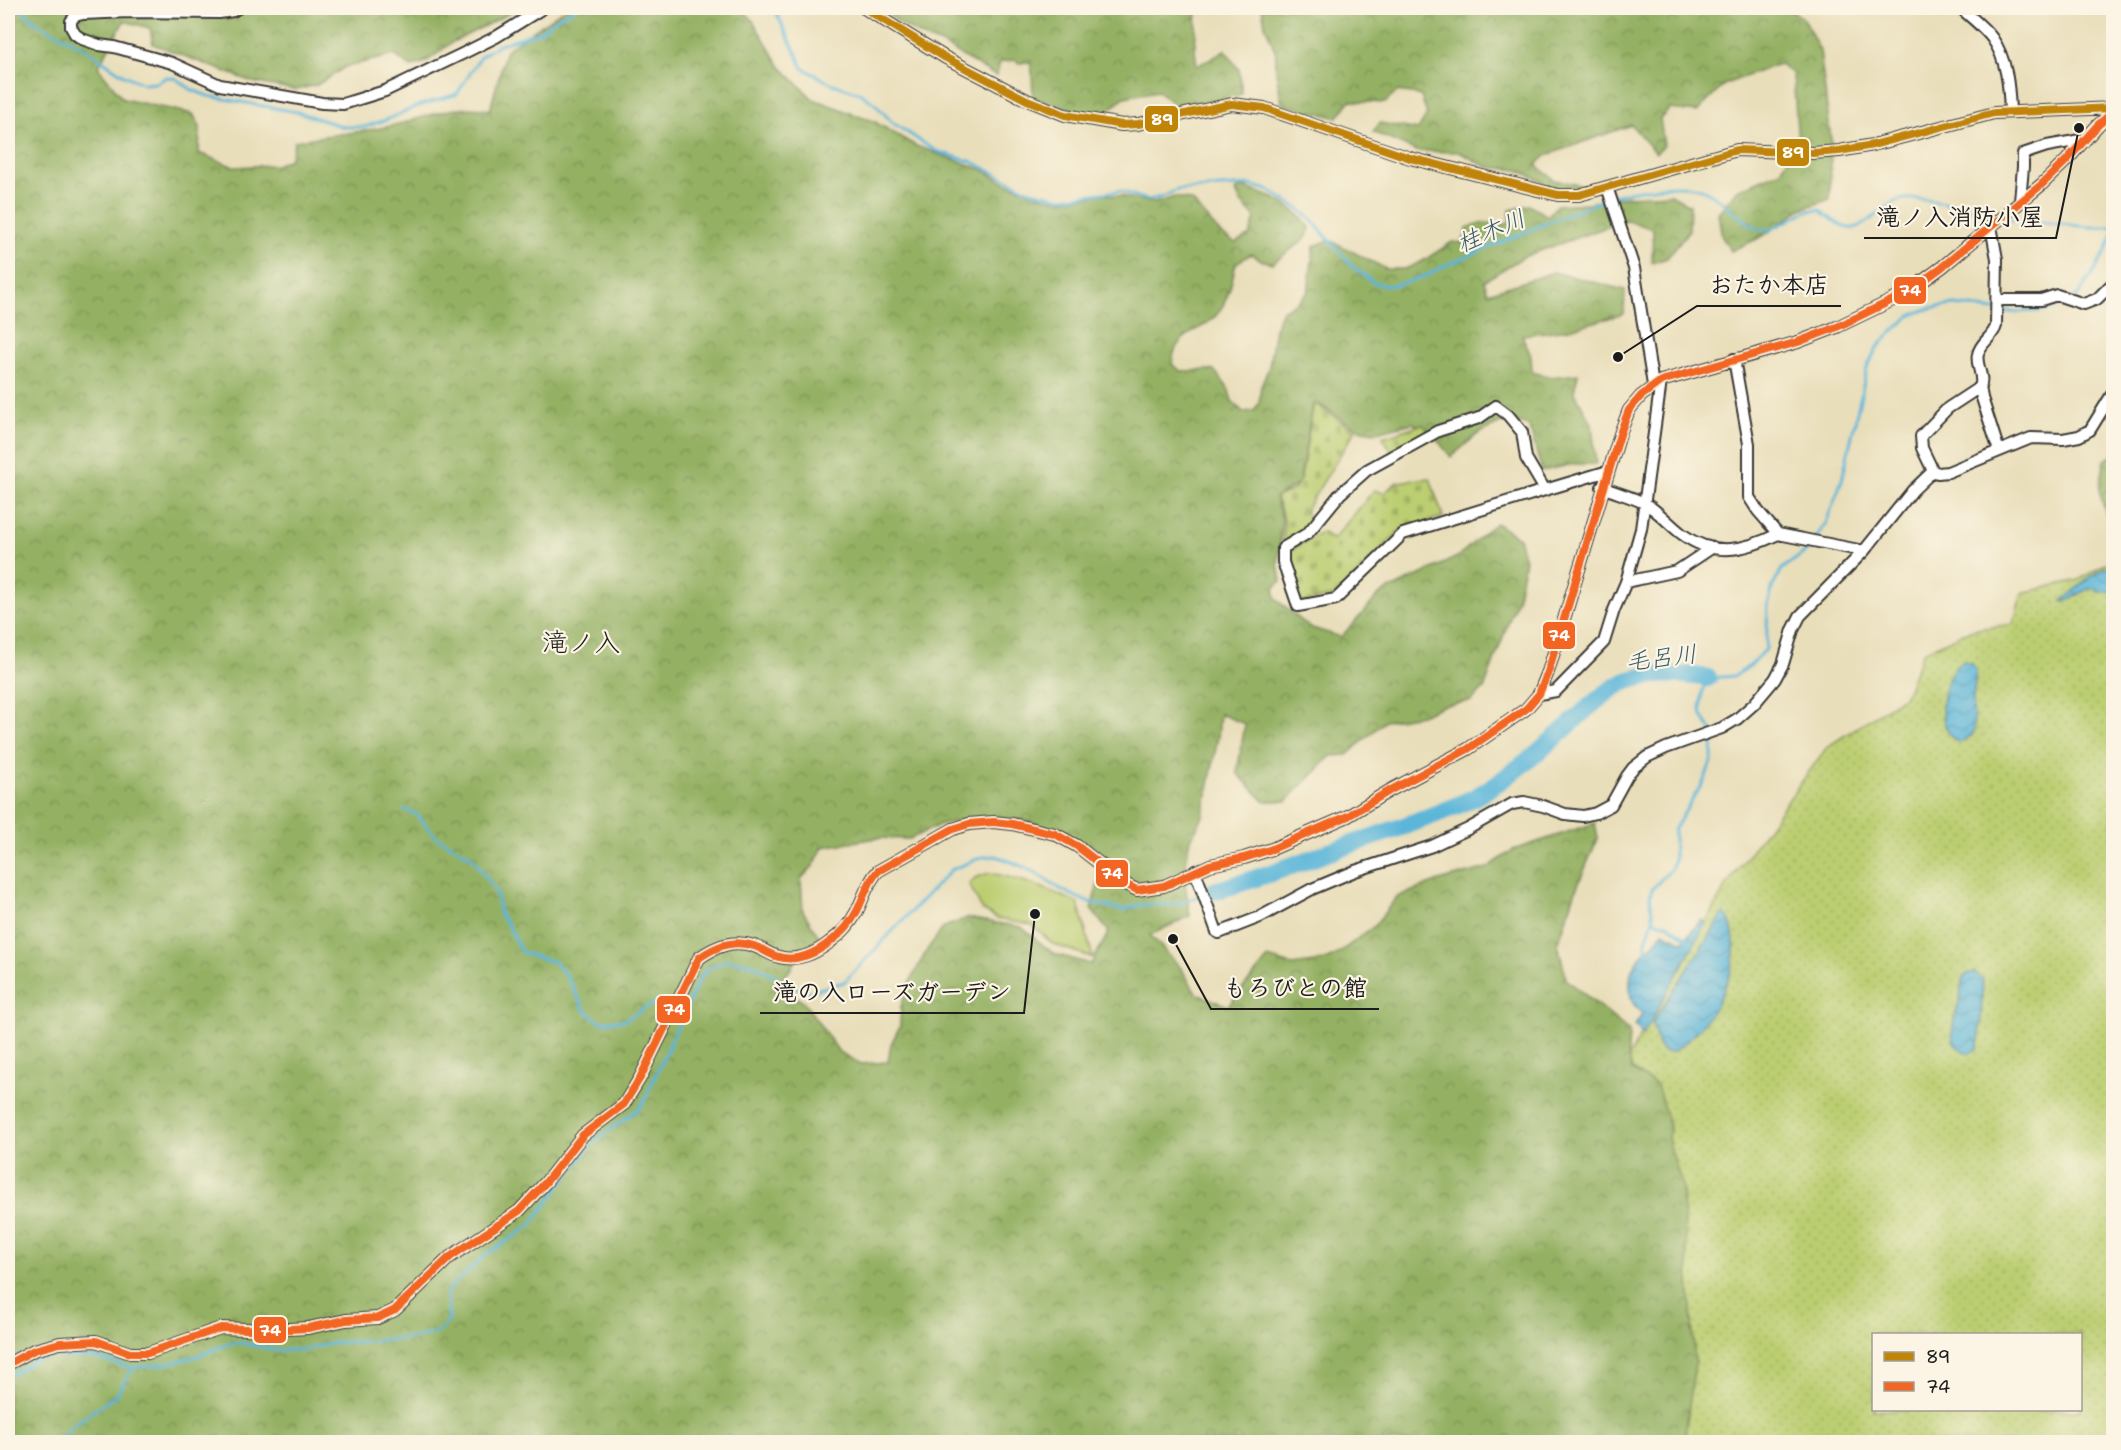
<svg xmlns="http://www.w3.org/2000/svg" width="2121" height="1450" font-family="'Shantell Sans','Klee One',sans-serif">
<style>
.grass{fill:url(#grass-dots);stroke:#6c7546;stroke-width:1.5;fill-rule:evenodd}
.forest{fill:url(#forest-crowns);stroke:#586640;stroke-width:1.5;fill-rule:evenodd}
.cemetery{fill:url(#cemetery-stones);stroke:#6c7546;stroke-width:1.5}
.garden{fill:#bbce71;stroke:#6c7546;stroke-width:1.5}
.water{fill:url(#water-waves);stroke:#3c697a;stroke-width:1.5}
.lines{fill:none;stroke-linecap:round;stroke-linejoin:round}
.stream{stroke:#5bb6d9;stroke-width:3}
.river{stroke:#5bb6d9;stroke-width:18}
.street-casing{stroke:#3b3934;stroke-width:14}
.street{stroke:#fff;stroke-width:10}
.bus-1-casing{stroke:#fcf5e5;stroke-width:12}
.bus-2-casing{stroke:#fcf5e5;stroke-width:12}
.bus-1{stroke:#c08407;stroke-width:8}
.bus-2{stroke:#f26522;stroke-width:8}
.labels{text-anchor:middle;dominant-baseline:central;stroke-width:4.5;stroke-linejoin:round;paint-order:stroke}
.water-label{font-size:24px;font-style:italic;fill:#355a68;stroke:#fcf5e5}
.quarter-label{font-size:26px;fill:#1c1c1c;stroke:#fcf5e5}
.leader{fill:none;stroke:#1c1c1c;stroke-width:2}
.callout-dot{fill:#1c1c1c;stroke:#fcf5e5;stroke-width:2}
.callout-label{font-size:24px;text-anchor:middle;font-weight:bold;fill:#1c1c1c;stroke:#fcf5e5;stroke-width:4.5;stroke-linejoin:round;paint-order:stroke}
.line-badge{stroke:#fcf5e5;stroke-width:2}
.badge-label{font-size:16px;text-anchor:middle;font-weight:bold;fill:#fff}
</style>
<defs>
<pattern id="grass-dots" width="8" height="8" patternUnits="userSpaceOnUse" patternTransform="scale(1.5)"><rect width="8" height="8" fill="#bbce71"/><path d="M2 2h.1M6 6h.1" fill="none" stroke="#a0b061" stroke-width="1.8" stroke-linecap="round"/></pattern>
<pattern id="forest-crowns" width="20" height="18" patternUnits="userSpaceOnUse" patternTransform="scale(1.5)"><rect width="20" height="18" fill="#94b163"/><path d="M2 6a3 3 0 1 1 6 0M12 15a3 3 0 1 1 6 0" fill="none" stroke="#788f51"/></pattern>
<pattern id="cemetery-stones" width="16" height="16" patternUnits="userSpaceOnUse" patternTransform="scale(1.5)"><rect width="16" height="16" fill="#bbce71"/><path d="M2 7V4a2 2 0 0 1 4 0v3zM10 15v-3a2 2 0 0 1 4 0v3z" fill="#a0b061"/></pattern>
<pattern id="water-waves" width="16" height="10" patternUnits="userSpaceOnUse" patternTransform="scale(1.5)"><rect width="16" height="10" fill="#5bb6d9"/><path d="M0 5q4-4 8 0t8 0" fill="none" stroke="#4a93af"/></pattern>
</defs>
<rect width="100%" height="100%" fill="#fcf5e5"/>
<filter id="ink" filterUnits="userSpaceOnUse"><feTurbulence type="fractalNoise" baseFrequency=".0167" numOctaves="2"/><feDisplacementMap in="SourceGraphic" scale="12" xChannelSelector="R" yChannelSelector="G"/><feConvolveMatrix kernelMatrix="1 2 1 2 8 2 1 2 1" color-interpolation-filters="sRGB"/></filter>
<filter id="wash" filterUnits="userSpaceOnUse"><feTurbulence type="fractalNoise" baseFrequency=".008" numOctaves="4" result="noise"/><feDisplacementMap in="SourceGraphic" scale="24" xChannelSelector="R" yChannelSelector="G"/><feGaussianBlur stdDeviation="1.35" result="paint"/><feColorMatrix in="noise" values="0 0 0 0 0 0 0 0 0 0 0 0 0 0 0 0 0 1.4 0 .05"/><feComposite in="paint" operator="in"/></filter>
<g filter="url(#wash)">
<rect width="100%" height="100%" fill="#e9deba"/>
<path class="grass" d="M2113,559V1442H1663L1625,1063L1730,880L1827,747L1905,696L1923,652L1970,630L2013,624L2022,593L2079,580ZM1874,1334H2080V1410H1874Z"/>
<path class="forest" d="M8,8H520L451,43L426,62L411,67L394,55L345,67L317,85L295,90L252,82L153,44L150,28L124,21L98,67L123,99L193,114L200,127L199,153L234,167L276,165L290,159L295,141C327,135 359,133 391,126C428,118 450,103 490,110L506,50L566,8H740L751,18L781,67L813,99L875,122L916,146L984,170L1004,182L1044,197L1060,200L1102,194L1120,196L1155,203L1175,197L1192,201L1220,233L1235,243L1250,235L1255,218C1247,207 1239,204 1236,190L1243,187C1272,197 1291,202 1310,228L1306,238L1273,263L1263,261L1251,254L1236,263C1232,280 1229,298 1218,313C1204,333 1174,330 1172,364L1181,371L1214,370L1228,388L1232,401L1243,412L1254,411L1259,403L1261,386L1269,367L1275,329L1281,312L1299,301L1308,292L1314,246L1330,240L1386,269H1405L1423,261L1452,242L1460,243L1466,236L1467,229C1479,219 1494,225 1509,224L1510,210L1529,205L1548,216L1557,205L1588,203L1627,196L1671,194L1690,205L1689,230L1667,258L1652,263L1653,229L1626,220L1523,257L1484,281L1488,293L1554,272L1625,290L1624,314L1569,329L1522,335L1531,356L1532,372L1551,377L1578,374L1574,391L1592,424L1596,464H1574L1542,471L1529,426L1507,420L1478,434L1451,457L1431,432L1413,423L1376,432L1357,429L1320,405L1313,404L1299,484L1275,497L1282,519L1278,565L1281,581L1274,588L1276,599L1309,627L1341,637L1380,594L1457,557L1496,523L1519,538L1525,560L1518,596L1484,689L1471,701L1445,705L1421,715L1385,721L1347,755L1331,756L1287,801H1264L1237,773L1245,724L1220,714L1218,737L1203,816L1189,843L1184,877L1190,916L1150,935L1180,967L1197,994L1228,1006L1268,958L1292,965L1323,961L1336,955L1374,926L1397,897L1439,881L1487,868L1513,850L1595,823L1598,838L1577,887L1558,944L1566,979L1629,1031L1628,1052L1632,1070L1657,1085L1670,1128L1668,1139L1682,1186L1695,1363L1684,1442H8ZM983,817L1023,820L1057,831L1096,851L1099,880L1091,909L1109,932L1091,964L1054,954L1021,927L967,918L944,927L929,947L908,985L901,1006L900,1026L891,1044L888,1062L861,1064L839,1052L804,1002L775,986L790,970L801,950L815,946L819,937L803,911L801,879L814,865L823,847L877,838L910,839L941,824Z
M881,8H1197L1195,50L1197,66L1225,50L1239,70L1242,94L1179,108L1158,91L1124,97L1112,108L1086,114L1033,97L1032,71L1030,62L1019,63L1015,60L1000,62L996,76L942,44L923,37L902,25Z
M1262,8H1747L1751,12L1765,8H1788L1804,19L1820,51L1831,140L1830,199L1801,209L1763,236L1731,251L1722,237L1718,213L1737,190L1781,171L1798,142L1793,74L1779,64L1725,84L1697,112L1670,109L1660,119L1664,145L1656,153L1631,125L1547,155L1536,165L1554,180L1580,185L1582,190L1550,189L1542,181L1518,170L1487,167L1459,152L1416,151L1373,132L1380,123L1418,130L1427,115L1421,96L1398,91L1385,103L1350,101L1337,118L1282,104L1276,73V53L1265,25Z
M2113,455V528L2109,524L2099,490L2105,460Z"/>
<path class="cemetery" d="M1314,403L1355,431L1305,511L1314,525L1283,546L1284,520L1276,497L1294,490L1301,478Z
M1423,424L1429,433L1393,454L1383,437Z
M1430,478L1443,517L1401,530L1335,596L1300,603L1286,561L1289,551L1322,532L1333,540L1374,490L1384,493L1397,482Z"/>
<path class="garden" d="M989,873C1021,878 1049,890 1078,903L1093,958L1053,944L1032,925L998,919L982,910L969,884L975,878Z"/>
<path class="water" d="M2113,564V591L2099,592L2093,588C2081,590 2075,600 2062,601L2097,572Z
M1963,661L1972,663L1976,671L1973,700L1974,732L1971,736L1960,743C1932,729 1940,675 1963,661Z
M1724,913C1730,918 1730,922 1732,929C1744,971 1707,1031 1671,1053L1663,1051L1658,1044L1652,1023Z
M1701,920L1706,923L1643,1035L1635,1026L1642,1014C1640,1009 1636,1008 1633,1003C1630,998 1630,991 1630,985C1629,957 1650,953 1663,932L1683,942Z
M1974,972L1983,979L1980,1036L1977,1049L1969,1053C1943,1047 1954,1020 1959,1002C1961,994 1961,986 1963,978L1967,974Z"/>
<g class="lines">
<path class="stream" d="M19,8L37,23L84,48L124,75L144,84L157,83L166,77L175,78L192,90L208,96L297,112L344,127H364L386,120L418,106L457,94L481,56L499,45L541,31L553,21L576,8
M774,8L803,68L830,83L860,93L875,104L893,123L936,151L973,162L1030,191L1062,198L1120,191L1148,200L1162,197L1177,190L1250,185L1268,190L1299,209L1311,219L1352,266L1373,282L1387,286L1400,284L1428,275L1444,266L1607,198
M1613,196C1634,190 1687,180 1706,191C1722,200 1736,214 1751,225L1758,229L1770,230L1807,211L1820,210C1828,216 1838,226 1848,228C1866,232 1884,201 1905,199C1928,197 1974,210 1997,216
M2007,219L2091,227H2114
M2073,298L2079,295L2104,255L2114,231
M404,809L417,815L435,836L472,857L496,892L500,915L508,925L519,948L523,953L554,962L566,975L585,1010L593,1017L601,1022L625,1020L648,1006L661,1002L673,1003
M1653,920L1667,924L1690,941
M1646,955V941L1653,920L1650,897L1652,889L1671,869L1674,860V830L1705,779L1712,759L1713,732L1702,716L1701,708L1702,693L1708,678L1735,676L1751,665L1766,649L1768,605L1773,586L1782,569L1808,550L1826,523L1842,480L1867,368L1876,349L1892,332L1910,316L1930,308L1955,305L2011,312L2040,311L2068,302
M8,1350L16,1355
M8,1377L35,1360L48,1357H91L133,1368L170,1363L195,1357L230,1343H241L277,1350H300L334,1343L414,1338L438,1332L449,1321L447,1297L448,1290L453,1285L487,1254L530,1226L593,1142L637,1110L643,1103L700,978L706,970L727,960L753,964L796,988L809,992L844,982L951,870L982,857L996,856L1012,862L1033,871L1062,890L1085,901L1123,910L1140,905L1177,904L1214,891
M57,1442L73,1425L116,1395L133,1368"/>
<path class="river" d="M1214,891C1255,880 1294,865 1335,850C1378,835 1426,820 1467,801C1499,786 1539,752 1566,728C1580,715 1609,687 1627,681C1652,672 1683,674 1708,678"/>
</g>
</g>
<g filter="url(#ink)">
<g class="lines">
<defs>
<path id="street" d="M238,8L233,11L219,13L128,12L83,14L75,16L71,21V27L75,34L82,39L99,45L114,47L172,63L220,85L322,103L343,104L385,91L462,54L496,37L543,8
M864,8L946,58L1027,100L1065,115L1122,125L1138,124L1232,104L1264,108L1410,158L1558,195H1579L1737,150L1813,153L1839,151L1873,145L1994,113L2114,108
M1961,8C1971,18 1983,26 1992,38C2007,59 2009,87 2010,111
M1607,187L1634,268L1653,385
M2020,201L2023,167V154L2047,146L2086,139
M1998,300H2041L2057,295L2084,304L2097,299L2114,282
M1734,359L1749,444V497L1758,511L1778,534L1864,551
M1980,387L1982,398L1999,451
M1496,406L1508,415L1522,432L1526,458L1545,490L1403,534L1336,599L1298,606L1283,562V548L1308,533L1340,494L1367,470L1438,431L1479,418Z
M1933,471L1922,448L1921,436L1948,408L1980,387C1985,376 1975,365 1978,354C1980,343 1993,337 1996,326L1997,259L1991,226
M1933,471L1938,473L1948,472L2031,438L2063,439L2079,436L2090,430L2114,391
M1602,487C1616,493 1633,497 1646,504C1659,512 1670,525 1682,534C1714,558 1746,550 1778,534
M1545,490L1608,471
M1626,582L1677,571L1713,547
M1539,694L1556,691L1604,642L1614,610L1626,582L1641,529L1661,381
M1195,871L1217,932L1219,933L1260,917L1312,889L1355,871L1432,846L1468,829L1512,804L1524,802L1543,806L1565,814L1583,816L1596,813L1611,805L1627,776L1633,768L1647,757L1666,748L1722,728L1737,719L1754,704L1775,679L1783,664L1793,630L1800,616L1864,551L1913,490L1933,471
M8,1364L34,1350L60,1343L96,1341L130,1353H148L221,1328L271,1330L308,1328L346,1320L378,1318L395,1310L450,1257L519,1211L546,1182L583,1135L624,1104L640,1078L699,958C716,946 733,939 754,946C763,949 770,955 779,957C797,962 816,953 830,942C841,934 851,923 857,911C864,897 867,883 878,871L953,829L969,824L993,822L1012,824L1055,834L1077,846L1127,885L1137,890L1164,886L1210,865L1244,858L1272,849L1348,816L1389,791L1468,749L1526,709L1539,694L1548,672L1621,431L1629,410L1641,396L1661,381L1798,342L1837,327L1905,294L1942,267L2041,185L2067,160L2098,125L2114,111"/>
</defs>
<use href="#street" class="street-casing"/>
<use href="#street" class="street"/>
<defs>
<path id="bus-1" d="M864,8L946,58L1027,100L1065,115L1122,125L1138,124L1232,104L1264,108L1410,158L1558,195H1579L1737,150L1813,153L1839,151L1873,145L1994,113L2114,108"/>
<path id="bus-2" d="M8,1364L34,1350L60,1343L96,1341L130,1353H148L221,1328L271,1330L308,1328L346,1320L378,1318L395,1310L450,1257L519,1211L546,1182L583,1135L624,1104L640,1078L699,958C716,946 733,939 754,946C763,949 770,955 779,957C797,962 816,953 830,942C841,934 851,923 857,911C864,897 867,883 878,871L953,829L969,824L993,822L1012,824L1055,834L1077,846L1127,885L1137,890L1164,886L1210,865L1244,858L1272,849L1348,816L1389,791L1468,749L1526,709L1539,694L1548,672L1621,431L1629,410L1641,396L1661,381L1798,342L1837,327L1905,294L1942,267L2041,185L2067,160L2098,125L2114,111"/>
</defs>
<use href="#bus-1" class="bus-1-casing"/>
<use href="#bus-2" class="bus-2-casing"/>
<use href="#bus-1" class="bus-1"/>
<use href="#bus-2" class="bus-2"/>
</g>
</g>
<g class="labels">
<g class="water-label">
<text transform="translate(1491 231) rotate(-23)">桂木川</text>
<text transform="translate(1661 658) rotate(-7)">毛呂川</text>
</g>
<g class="quarter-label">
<text x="581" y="641">滝ノ入</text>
</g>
</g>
<path class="leader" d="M2079 128L2056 238H1864M1618 357L1697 306H1841M1173 939L1211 1009H1379M1035 914L1024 1013H760"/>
<g class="callout-dot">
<circle cx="2079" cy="128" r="6"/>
<circle cx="1618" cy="357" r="6"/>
<circle cx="1173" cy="939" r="6"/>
<circle cx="1035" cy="914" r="6"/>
</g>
<g class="callout-label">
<text x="1960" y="225">滝ノ入消防小屋</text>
<text x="1769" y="293">おたか本店</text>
<text x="1295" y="996">もろびとの館</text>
<text x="892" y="1000">滝の入ローズガーデン</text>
</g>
<g class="line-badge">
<rect x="1144" y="105" width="35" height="28" rx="6" fill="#c08407"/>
<rect x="1776" y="138" width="34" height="29" rx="6" fill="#c08407"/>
<rect x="1893" y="276" width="34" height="29" rx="6" fill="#f26522"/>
<rect x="1542" y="621" width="34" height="29" rx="6" fill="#f26522"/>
<rect x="1095" y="859" width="34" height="29" rx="6" fill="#f26522"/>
<rect x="656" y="995" width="35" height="29" rx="6" fill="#f26522"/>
<rect x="253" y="1316" width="34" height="28" rx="6" fill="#f26522"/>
</g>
<g class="badge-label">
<text x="1162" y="125">89</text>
<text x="1793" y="158">89</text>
<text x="1910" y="296">74</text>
<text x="1559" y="641">74</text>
<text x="1112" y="879">74</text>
<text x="674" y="1015">74</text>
<text x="270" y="1336">74</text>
</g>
<rect width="2121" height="1450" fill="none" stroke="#fcf5e5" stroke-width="30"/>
<rect x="1872" y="1333" width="210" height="78" fill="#fcf5e5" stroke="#a29e95" stroke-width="1.5"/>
<rect x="1884" y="1352" width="30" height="9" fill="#c08407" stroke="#a29e95" stroke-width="1.5"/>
<text x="1926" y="1363" font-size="18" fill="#1c1c1c">89</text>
<rect x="1884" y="1382" width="30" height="9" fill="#f26522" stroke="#a29e95" stroke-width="1.5"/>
<text x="1926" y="1393" font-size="18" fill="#1c1c1c">74</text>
</svg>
